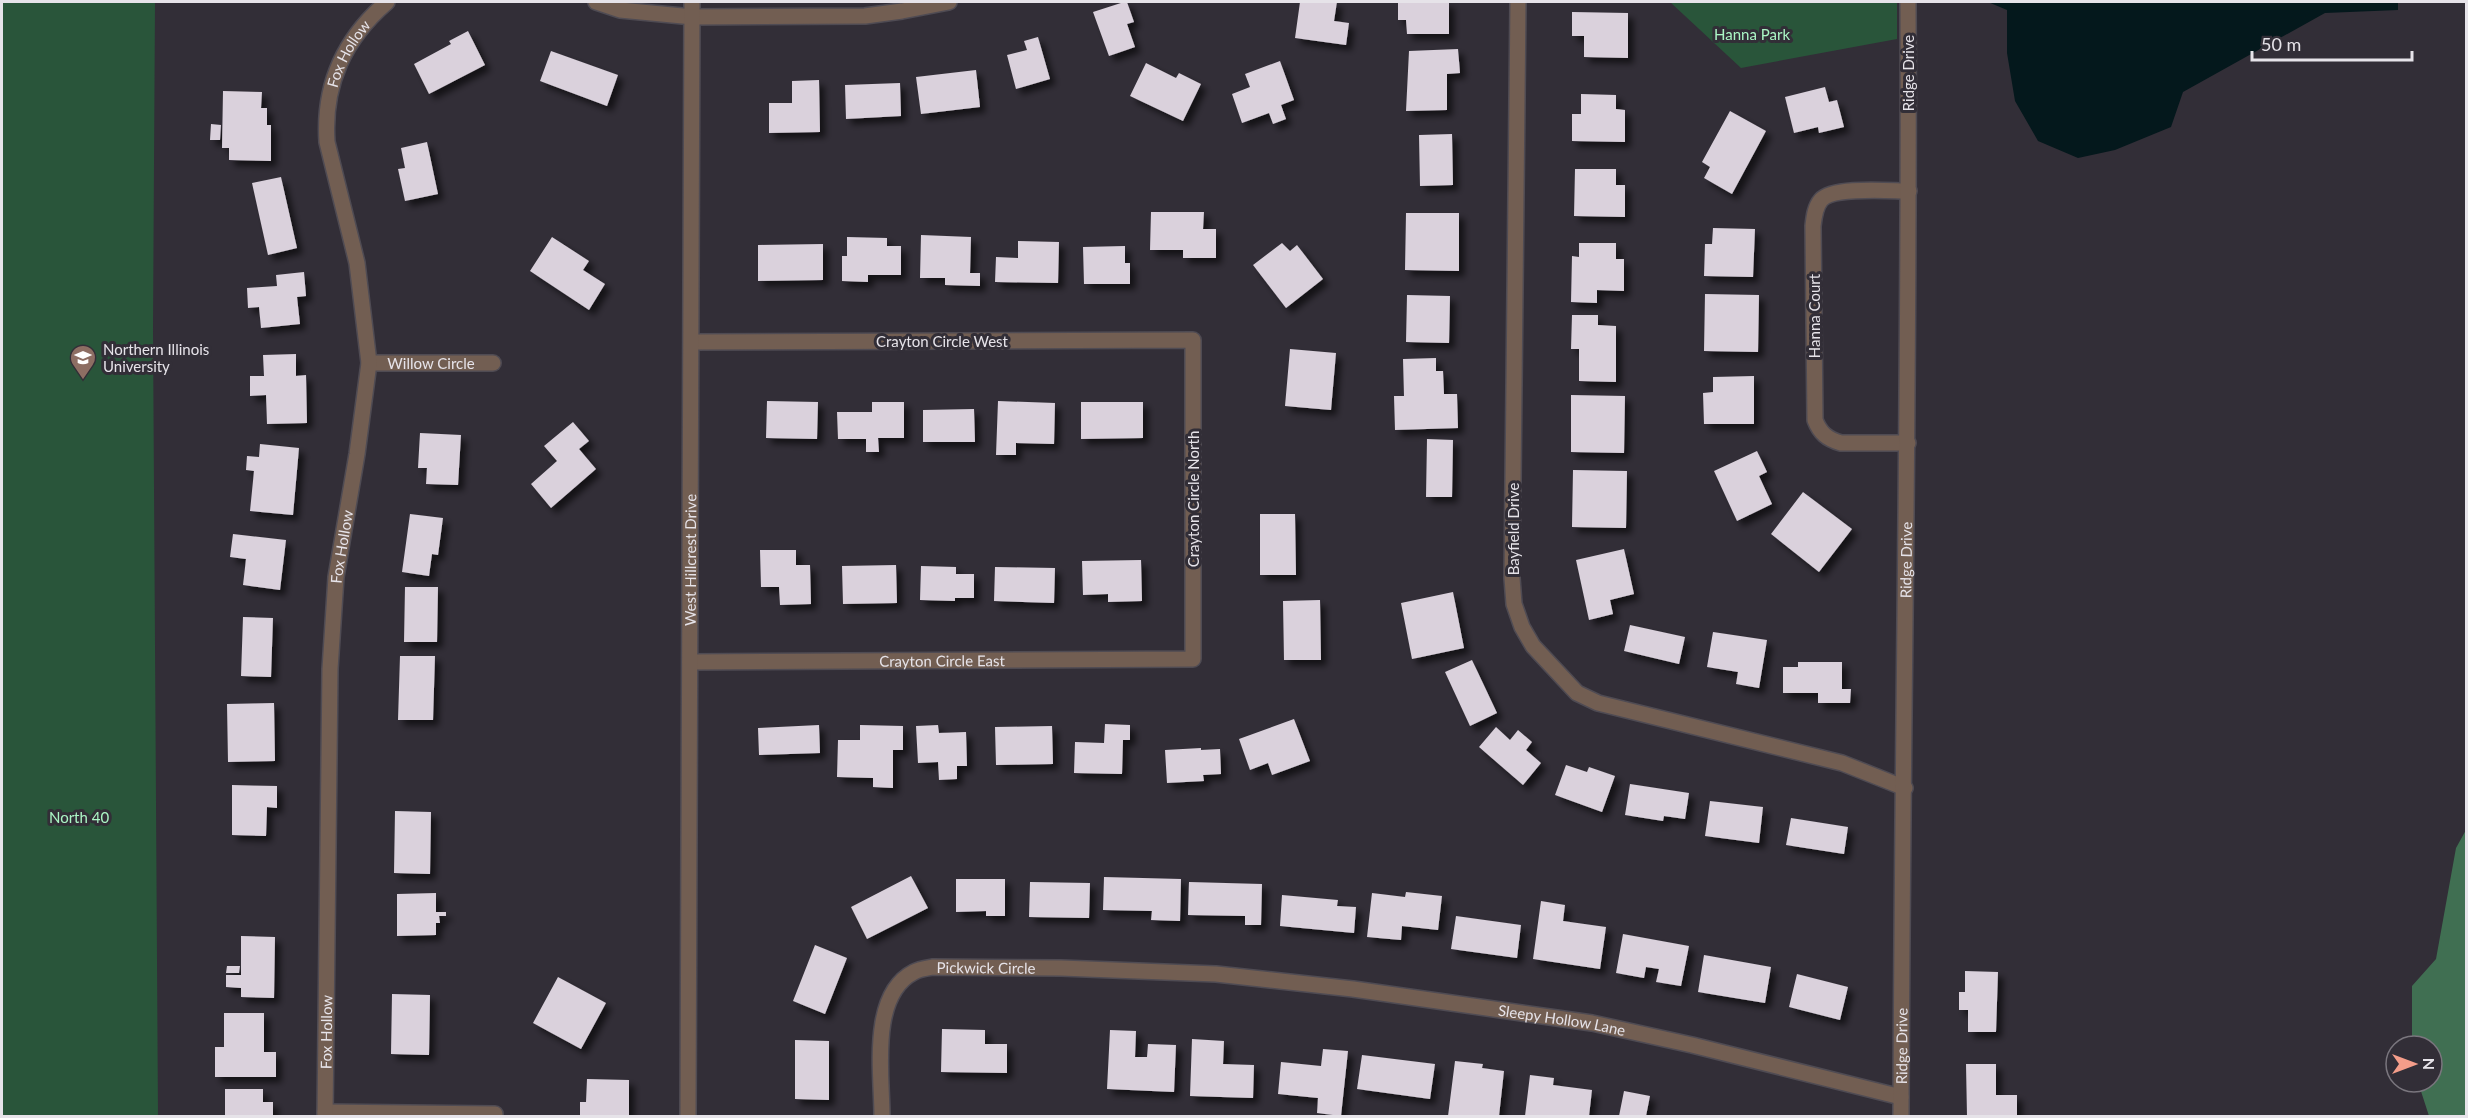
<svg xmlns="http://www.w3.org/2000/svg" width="2468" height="1118" font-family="Lato,sans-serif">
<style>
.green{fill:#29553a}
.forest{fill:#406f52}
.water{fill:#04181c}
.building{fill:#dad1dc;filter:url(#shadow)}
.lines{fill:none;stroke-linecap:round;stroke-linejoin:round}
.minor-casing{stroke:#4f4b53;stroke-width:18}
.minor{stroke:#725e52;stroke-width:15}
.labels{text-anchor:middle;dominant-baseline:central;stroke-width:6;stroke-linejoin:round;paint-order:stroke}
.park-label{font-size:15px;fill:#aaf5c4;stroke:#322e37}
.street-label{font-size:15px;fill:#e6e3e9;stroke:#322e37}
.poi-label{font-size:15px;fill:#e6e3e9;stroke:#322e37;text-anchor:start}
</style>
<defs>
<filter id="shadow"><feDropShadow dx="5.5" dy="5.5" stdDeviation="3" flood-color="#0009"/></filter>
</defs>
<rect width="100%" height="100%" fill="#322e37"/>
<path class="green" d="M2,2H155L153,330L158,1116H2Z
M1670,2H1897V39L1741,68Z"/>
<path class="forest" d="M2466,830V1116H2429L2418,1082H2432V1046H2412V986L2436,959L2456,848Z"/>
<path class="water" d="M1988,2H2398V10L2325,13L2183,92L2171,127L2115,150L2078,158L2038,141L2015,101L2007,53V10Z"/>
<path class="building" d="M1124,2H1127L1134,22L1127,24L1135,47L1109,56L1093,12Z
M1300,2H1337L1334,21L1349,23L1346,45L1295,38Z
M1398,2H1449V34H1407L1406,20H1398Z
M1572,12L1628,13V58L1584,57V36H1572Z
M468,31L485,65L429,94L414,64L451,44L449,41Z
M1038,37L1050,79L1016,89L1007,55L1027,50L1024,41Z
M1458,49L1460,73L1447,74V110L1406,111L1409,51Z
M551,51L618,75L607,106L540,81Z
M1280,61L1294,100L1281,105L1286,119L1273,124L1269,113L1242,123L1232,94L1250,87L1245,74Z
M1146,63L1176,78L1179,73L1201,84L1183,121L1130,96Z
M976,70L980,107L921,114L916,77Z
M819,80L820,132L769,133V103H792V81Z
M900,83L901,116L846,119L845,85Z
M1825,87L1829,102L1837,100L1844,127L1819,133L1818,127L1794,133L1785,97Z
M223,91L262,92L261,108H267V125H271V161L229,160V148H222Z
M1581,94L1616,95V109L1625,110V142L1572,141V114H1581Z
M1730,111L1766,131L1732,194L1704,178L1710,167L1702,162Z
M211,124L221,125L220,140H210Z
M1452,134L1453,185L1420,186L1419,135Z
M427,142L438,194L405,201L398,169L405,168L401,148Z
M1575,169H1616V185H1625V217L1574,216Z
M281,177L297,248L268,255L252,183Z
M1151,212H1204L1203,229H1216V258H1183V250H1150Z
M1406,213H1459V271L1405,270Z
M1713,228L1755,229L1753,277L1704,276L1705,244H1712Z
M921,235L971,237L970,273H980V286L945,285V278H920Z
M552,237L589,261L583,270L605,284L589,310L530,271Z
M847,237L887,238V246H901V275H868V282L842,281V256H847Z
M1018,241L1059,242L1058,283L995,282L996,257L1018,258Z
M1282,243L1290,251L1297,245L1323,279L1286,308L1253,265Z
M1579,243H1616V259H1624V291L1597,290V303L1571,302L1572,256L1579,257Z
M823,244V280L758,281V245Z
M1125,246V263H1130V284H1084L1083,247Z
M304,272L306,296L297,297L300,324L261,328L259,307L248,308L247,288L277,286L276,275Z
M1705,294L1759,295L1758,352L1704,351Z
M1407,295L1450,296L1449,343L1406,342Z
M1572,315H1598V325L1616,326V382L1579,381V349H1571Z
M1290,349L1336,353L1331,410L1285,406Z
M296,354V376L306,375L307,423L267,424L266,395L250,396V376H264L263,355Z
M1436,358V371H1443L1444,394H1457L1458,428L1395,430L1394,396H1404L1403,359Z
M1754,376V424H1704L1703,393L1713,392V377Z
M1571,395L1625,396L1624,453L1571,452Z
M767,401L818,402L817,439L766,438Z
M998,401L1055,403L1054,444L1016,443V455H996Z
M872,402H904V438H878L879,452H866V439H838L837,412H872Z
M1081,402H1143V438L1081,439Z
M974,409L975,442H923V410Z
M573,422L589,441L579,449L596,469L551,508L531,484L557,461L544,446Z
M420,433L461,435L458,485L426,484L427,468H418Z
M1427,439L1453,440L1452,497H1426Z
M260,444L299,448L293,515L250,511L254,471L246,470L247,456L259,457Z
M1757,451L1767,472L1759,476L1772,504L1737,521L1714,471Z
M1573,470L1627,471L1626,528L1572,527Z
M1803,492L1852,529L1819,572L1771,534Z
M410,514L443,518L438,555L432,554L429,576L402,572Z
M1260,514H1295L1296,575H1260Z
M233,534L286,540L280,590L243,585L246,559L230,557Z
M1624,549L1634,594L1610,600L1613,614L1589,620L1576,560Z
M760,550H796V565H810L811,604L780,605L779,587H761Z
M1141,560L1142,601L1108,602V594L1083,595L1082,561Z
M896,565L897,603L843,604L842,566Z
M921,566L956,567V574H974V598H955V601L920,600Z
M995,567L1055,568L1054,603L994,601Z
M405,587H438L437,642H404Z
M1453,592L1464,648L1412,659L1401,603Z
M1320,600L1321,660H1284L1283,601Z
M243,617L273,618L271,677L241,676Z
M1630,625L1685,637L1679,664L1624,651Z
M1713,632L1767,640L1759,688L1736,684L1738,672L1707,667Z
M400,656H435L433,720H398Z
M1472,660L1497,713L1470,726L1445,672Z
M1798,662H1842V689H1851L1850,703H1818V693H1783V667H1798Z
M274,703L275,761L228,762L227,704Z
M1294,719L1310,761L1272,775L1268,763L1250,770L1239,739Z
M1105,724L1130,725V740H1123L1122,774L1074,773L1075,742L1104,743Z
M819,725L820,753L759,755L758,728Z
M860,725L903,726V750H893V788L873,787V778L837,777L838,740H860Z
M938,725L939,733L966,732L967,766H957V779L939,780L938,762L918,763L916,726Z
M1052,726L1053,764L996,765L995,727Z
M1496,727L1510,740L1518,730L1532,742L1526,750L1541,763L1523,785L1479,747Z
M1201,748V750L1220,749L1221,774L1203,775L1204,781L1167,783L1165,750Z
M1566,765L1587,772L1589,767L1615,776L1602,812L1555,795Z
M1630,784L1689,793L1685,819L1664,816L1663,821L1625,815Z
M232,785L277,786V808L267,807L266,836L232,835Z
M1710,801L1763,807L1759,843L1705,836Z
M395,811L431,812L430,874L394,873Z
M1791,818L1848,827L1844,854L1786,845Z
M911,876L928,908L867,939L851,907Z
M1104,877L1181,879L1180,921L1151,920L1152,911L1103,910Z
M956,879H1005V916H986V911L956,912Z
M1030,882L1090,883L1089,918L1029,917Z
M1189,882L1262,884L1261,925H1245V916L1188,915Z
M1406,892L1442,896L1438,930L1402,926L1401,940L1367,937L1372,893L1405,897Z
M436,893V912H446V916H439L440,923H436V935L397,936V894Z
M1282,895L1338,900L1337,906L1356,907L1354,933L1280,926Z
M1541,901L1565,905L1563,921L1606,927L1600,969L1533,959Z
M1456,916L1521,925L1517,958L1451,949Z
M1623,934L1689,946L1681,986L1656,982L1659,969L1646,967L1644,978L1616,973Z
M241,936L275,937L274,998L241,997V988L226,987V975H241Z
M815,945L847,958L825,1014L793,1001Z
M1704,955L1771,967L1765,1003L1698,992Z
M227,966H240L239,973H226Z
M1965,971L1998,972L1996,1032H1968V1010H1959V992H1965Z
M1797,974L1848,987L1840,1020L1789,1007Z
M558,977L606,1003L581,1049L533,1023Z
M392,994L430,995L429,1055L391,1054Z
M224,1013H264V1052H276V1077H215V1047H224Z
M942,1029L985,1030V1044H1007V1073L941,1072Z
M1110,1030L1136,1031L1135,1057H1147L1148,1044L1176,1045L1174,1092L1107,1089Z
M1192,1039L1224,1041L1223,1064L1254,1065L1253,1098L1190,1096Z
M795,1040L829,1041V1100L795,1099Z
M1323,1049L1348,1051L1341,1116L1317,1113L1318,1098L1278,1094L1281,1062L1321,1066Z
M1362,1055L1435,1064L1430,1099L1357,1089Z
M1455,1061L1483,1064L1482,1068L1504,1071L1499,1116H1448Z
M1966,1064H1996V1095H2017V1116H1967Z
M1530,1075L1554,1078L1553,1085L1592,1090L1589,1116H1525Z
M587,1079L629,1080V1116H580V1102H586Z
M225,1089H263V1102H273V1116H225Z
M1624,1091L1650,1096L1646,1116H1619Z"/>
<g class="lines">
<defs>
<g id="minor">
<path d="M596,2L620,10L693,17L865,16L902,11L949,2"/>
<path d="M1518,2L1512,578L1514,604L1522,627L1533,646L1577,693L1598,703L1842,763L1905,788"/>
<path id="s1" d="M369,363H493"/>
<path d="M1908,443H1841C1827,439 1820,433 1815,420L1813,226C1814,217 1815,207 1821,200C1833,186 1890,191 1909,191"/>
<path id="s2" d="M690,662L1193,659V340L692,342"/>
<path d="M325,1112L495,1114"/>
<path id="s3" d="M325,1116L330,669L336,577L357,454L369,363L357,263L327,142C323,84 344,39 387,2"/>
<path id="s4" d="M688,1116L692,2"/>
<path id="s5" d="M882,1116C882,1074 869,995 914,972C919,969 927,968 933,967L1061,968L1216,974L1353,989L1592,1023L1692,1045L1901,1097"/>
<path id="s6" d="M1901,1116C1902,745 1910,373 1908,2"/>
</g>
</defs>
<use href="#minor" class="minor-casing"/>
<use href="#minor" class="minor"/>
</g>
<defs>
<symbol id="university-pin" viewBox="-11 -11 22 30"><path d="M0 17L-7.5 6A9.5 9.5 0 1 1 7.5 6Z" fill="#8d6e63" stroke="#322e37"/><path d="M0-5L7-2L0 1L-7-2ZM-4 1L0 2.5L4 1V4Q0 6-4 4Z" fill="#fff"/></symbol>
</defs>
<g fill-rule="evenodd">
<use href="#university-pin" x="68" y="343" width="30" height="40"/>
</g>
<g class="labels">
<g class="park-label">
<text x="1752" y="34">Hanna Park</text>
<text x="79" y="817">North 40</text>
</g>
<g class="street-label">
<text stroke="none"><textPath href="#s3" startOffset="1074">Fox Hollow</textPath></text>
<text transform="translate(1908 73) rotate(-90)">Ridge Drive</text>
<text transform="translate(1814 316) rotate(-90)">Hanna Court</text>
<text x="942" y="341">Crayton Circle West</text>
<text stroke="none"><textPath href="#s1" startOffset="62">Willow Circle</textPath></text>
<text transform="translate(1193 499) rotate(-90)">Crayton Circle North</text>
<text transform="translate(1513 529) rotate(-90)">Bayfield Drive</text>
<text stroke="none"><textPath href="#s3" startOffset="570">Fox Hollow</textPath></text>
<text stroke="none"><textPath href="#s4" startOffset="556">West Hillcrest Drive</textPath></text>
<text stroke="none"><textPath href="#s6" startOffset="556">Ridge Drive</textPath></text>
<text stroke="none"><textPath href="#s2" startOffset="252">Crayton Circle East</textPath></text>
<text stroke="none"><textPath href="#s5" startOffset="228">Pickwick Circle</textPath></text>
<text stroke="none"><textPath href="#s5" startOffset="807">Sleepy Hollow Lane</textPath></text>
<text stroke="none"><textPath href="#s3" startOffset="84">Fox Hollow</textPath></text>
<text stroke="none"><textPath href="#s6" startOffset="70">Ridge Drive</textPath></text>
</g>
<g class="poi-label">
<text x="103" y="349">Northern Illinois<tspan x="103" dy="17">University</tspan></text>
</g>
</g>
<rect width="2468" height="1118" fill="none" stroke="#e6e3e9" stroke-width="6"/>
<g transform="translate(2414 1064) rotate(90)"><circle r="28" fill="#322e37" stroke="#7a767e" stroke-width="1.5"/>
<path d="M0-4.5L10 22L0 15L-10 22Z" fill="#f49d8a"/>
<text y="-9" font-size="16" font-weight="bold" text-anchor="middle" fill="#e6e3e9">N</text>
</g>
<path d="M2252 51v9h160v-9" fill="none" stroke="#e6e3e9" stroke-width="3"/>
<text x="2261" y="51" font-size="18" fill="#e6e3e9" stroke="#322e37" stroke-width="4.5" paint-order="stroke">50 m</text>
</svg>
